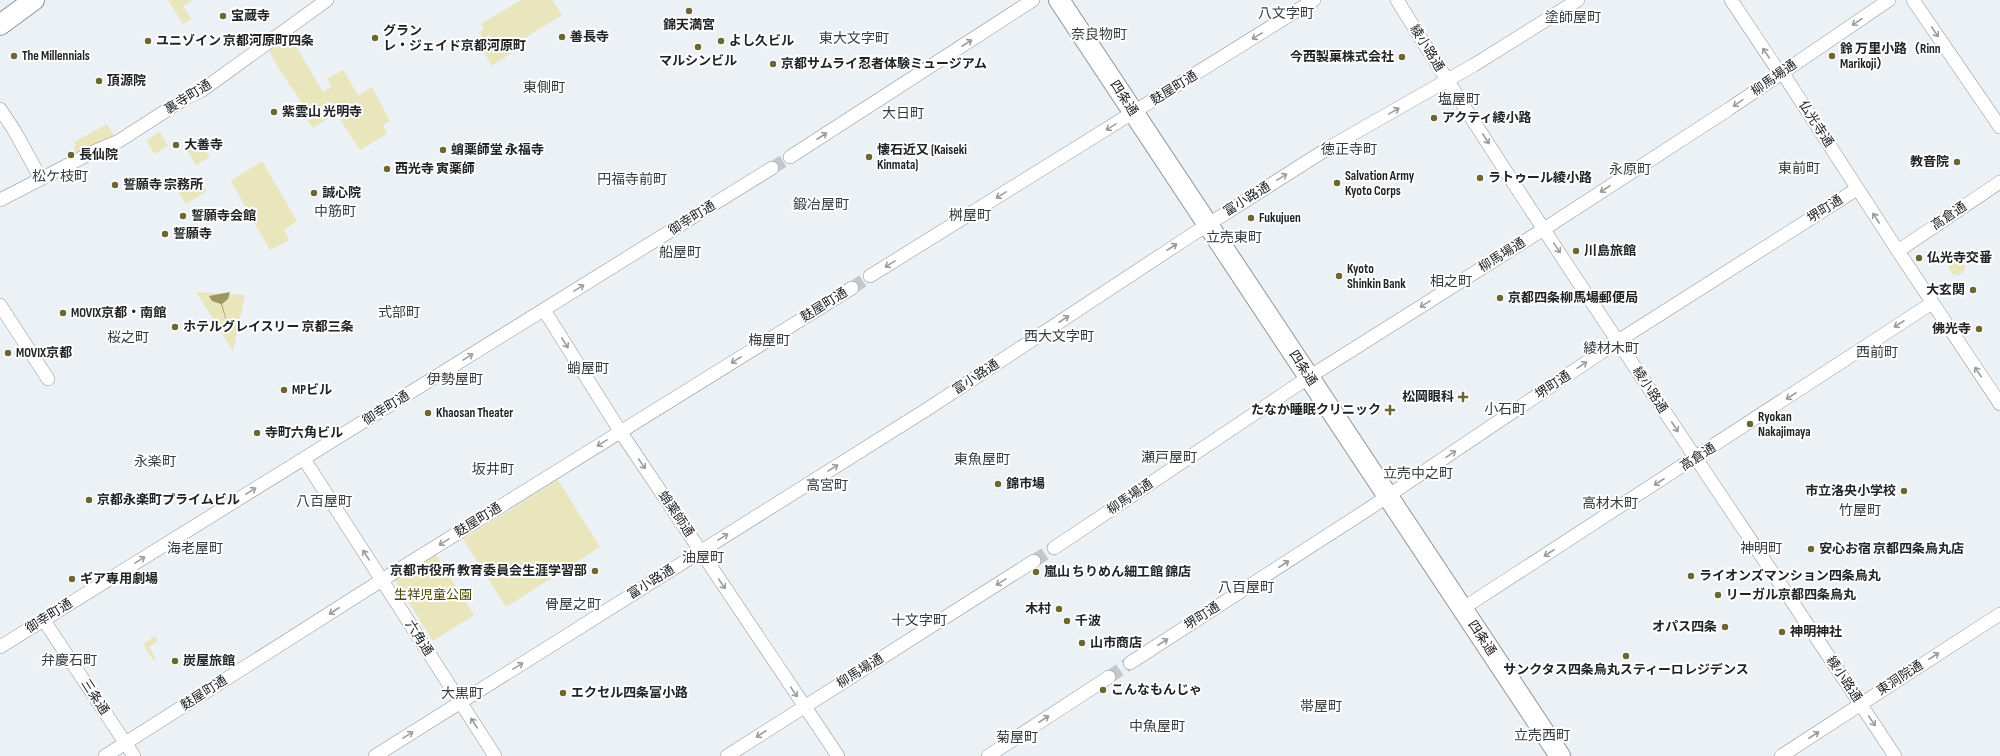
<svg xmlns="http://www.w3.org/2000/svg" width="2000" height="756" font-family="'Sofia Sans Condensed','Noto Sans JP',sans-serif">
<style>
.green{fill:#e9e5bd}
.water{fill:#9c9663}
.lines{fill:none;stroke-linecap:round;stroke-linejoin:round}
.street-tunnel{stroke:#c4c8cc;stroke-width:13;stroke-dasharray:13 6;stroke-linecap:butt}
.street-casing{stroke:#909599;stroke-width:14}
.primary-casing{stroke:#909599;stroke-width:22}
.street{stroke:#fff;stroke-width:13}
.primary{stroke:#fff;stroke-width:20}
.oneway{stroke:#9c9c9d}
.poi-dot{fill:#6c6633;stroke:#fff;stroke-width:1.5}
.labels{text-anchor:middle;dominant-baseline:central;stroke-width:4;stroke-linejoin:round;paint-order:stroke}
.poi-label{font-size:13px;font-weight:bold;fill:#222325;stroke:#fff;text-anchor:start}
.street-label{font-size:13px;fill:#222325;stroke:#fff}
.park-label{font-size:13px;fill:#4e4705;stroke:#fff}
.neighbourhood-label{font-size:14px;fill:#383c3f;stroke:#fff}
</style>
<rect width="100%" height="100%" fill="#ecf1f6"/>
<path class="green" d="M168,0H193L183,6L191,19L183,24Z
M521,0H552L562,15L510,47L513,52L492,66L478,42L483,38L479,32L484,29L481,24Z
M290,36L323,92L332,87L327,79L343,70L358,95L372,87L390,121L383,125L387,134L360,150L336,113L313,128L298,106L302,103L279,69L269,51Z
M107,124L114,136L78,156L73,148L76,146L74,142Z
M160,132L168,146L154,154L146,140Z
M199,139L210,157L196,165L185,147Z
M262,161L297,221L284,230L289,240L270,250L231,181Z
M198,178L207,191L186,204L178,191Z
M1949 267a8 8 0 1 1 16 0a8 8 0 1 1-16 0Z
M196,292L245,295L233,351Z
M558,480L600,547L506,607L463,539Z
M433,550L474,615L433,641L392,576Z
M155,636L158,641L149,647L156,658L153,660L143,644Z"/>
<path class="water" d="M230,292L228,299L222,304L230,333L221,304L212,301L209,296Z"/>
<g class="lines">
<path class="street-tunnel" d="M772,168L790,157
M852,288L870,276
M1034,561L1054,548
M1109,677L1130,663"/>
<defs>
<path id="street" d="M1397,0C1556,256 1729,505 1895,756
M1731,0L1777,69L1782,72L1898,251L2000,404
M1913,0L2000,127
M0,109L14,130L41,179
M790,157L1033,0
M0,200L93,152L119,141L184,99L201,91L327,0
M1898,251L2000,182
M870,276L1314,0
M0,305L48,379
M544,310L620,431L838,756
M304,459L495,756
M1054,548L1309,377L1544,229L1729,109L1889,0
M1462,609L1932,303
M43,619L134,756
M0,647L772,168
M1130,663L1370,508L1618,341L1857,189
M105,756L382,580L852,288
M375,756L929,408L1190,236L1330,147L1474,65L1578,0
M727,756L1034,561
M988,756L1109,677
M1781,756L2000,614"/>
<path id="primary" d="M1059,0L1560,756
M0,25L34,0"/>
</defs>
<use href="#street" class="street-casing"/>
<use href="#primary" class="primary-casing"/>
<use href="#street" class="street"/>
<use href="#primary" class="primary"/>
</g>
<defs><path id="oneway-shaft" d="M-6 0H5M1.5-3L5.5 0L1.5 3" fill="none" stroke-width="1.6" stroke-linecap="round" stroke-linejoin="round"/></defs>
<g class="oneway">
<use href="#oneway-shaft" transform="translate(1857 22) rotate(146)"/>
<use href="#oneway-shaft" transform="translate(1935 32) rotate(56)"/>
<use href="#oneway-shaft" transform="translate(1257 36) rotate(148)"/>
<use href="#oneway-shaft" transform="translate(967 43) rotate(-33)"/>
<use href="#oneway-shaft" transform="translate(1766 53) rotate(-124)"/>
<use href="#oneway-shaft" transform="translate(1738 103) rotate(145)"/>
<use href="#oneway-shaft" transform="translate(1394 111) rotate(-29)"/>
<use href="#oneway-shaft" transform="translate(1111 127) rotate(148)"/>
<use href="#oneway-shaft" transform="translate(822 136) rotate(-33)"/>
<use href="#oneway-shaft" transform="translate(1486 139) rotate(57)"/>
<use href="#oneway-shaft" transform="translate(1282 177) rotate(-32)"/>
<use href="#oneway-shaft" transform="translate(1605 189) rotate(147)"/>
<use href="#oneway-shaft" transform="translate(1001 195) rotate(148)"/>
<use href="#oneway-shaft" transform="translate(1876 218) rotate(-123)"/>
<use href="#oneway-shaft" transform="translate(1172 247) rotate(-33)"/>
<use href="#oneway-shaft" transform="translate(1557 248) rotate(56)"/>
<use href="#oneway-shaft" transform="translate(890 264) rotate(148)"/>
<use href="#oneway-shaft" transform="translate(579 288) rotate(-32)"/>
<use href="#oneway-shaft" transform="translate(1425 304) rotate(148)"/>
<use href="#oneway-shaft" transform="translate(1064 319) rotate(-33)"/>
<use href="#oneway-shaft" transform="translate(1899 324) rotate(147)"/>
<use href="#oneway-shaft" transform="translate(565 343) rotate(58)"/>
<use href="#oneway-shaft" transform="translate(468 357) rotate(-32)"/>
<use href="#oneway-shaft" transform="translate(736 360) rotate(148)"/>
<use href="#oneway-shaft" transform="translate(1582 365) rotate(-34)"/>
<use href="#oneway-shaft" transform="translate(1978 372) rotate(-124)"/>
<use href="#oneway-shaft" transform="translate(1791 396) rotate(147)"/>
<use href="#oneway-shaft" transform="translate(1675 427) rotate(57)"/>
<use href="#oneway-shaft" transform="translate(602 443) rotate(148)"/>
<use href="#oneway-shaft" transform="translate(1451 454) rotate(-34)"/>
<use href="#oneway-shaft" transform="translate(642 464) rotate(56)"/>
<use href="#oneway-shaft" transform="translate(833 468) rotate(-32)"/>
<use href="#oneway-shaft" transform="translate(1659 482) rotate(147)"/>
<use href="#oneway-shaft" transform="translate(251 491) rotate(-32)"/>
<use href="#oneway-shaft" transform="translate(723 537) rotate(-32)"/>
<use href="#oneway-shaft" transform="translate(444 542) rotate(148)"/>
<use href="#oneway-shaft" transform="translate(1549 553) rotate(147)"/>
<use href="#oneway-shaft" transform="translate(366 555) rotate(-123)"/>
<use href="#oneway-shaft" transform="translate(140 560) rotate(-32)"/>
<use href="#oneway-shaft" transform="translate(1284 564) rotate(-33)"/>
<use href="#oneway-shaft" transform="translate(1001 582) rotate(148)"/>
<use href="#oneway-shaft" transform="translate(722 584) rotate(56)"/>
<use href="#oneway-shaft" transform="translate(334 611) rotate(147)"/>
<use href="#oneway-shaft" transform="translate(1163 642) rotate(-33)"/>
<use href="#oneway-shaft" transform="translate(1934 656) rotate(-33)"/>
<use href="#oneway-shaft" transform="translate(518 666) rotate(-32)"/>
<use href="#oneway-shaft" transform="translate(794 692) rotate(56)"/>
<use href="#oneway-shaft" transform="translate(1044 719) rotate(-33)"/>
<use href="#oneway-shaft" transform="translate(1872 721) rotate(56)"/>
<use href="#oneway-shaft" transform="translate(474 723) rotate(-123)"/>
<use href="#oneway-shaft" transform="translate(761 734) rotate(147)"/>
<use href="#oneway-shaft" transform="translate(408 735) rotate(-32)"/>
<use href="#oneway-shaft" transform="translate(1814 735) rotate(-33)"/>
</g>
<g class="poi-dot">
<circle cx="689" cy="11" r="4"/>
<circle cx="223" cy="16" r="4"/>
<circle cx="562" cy="37" r="4"/>
<circle cx="375" cy="38" r="4"/>
<circle cx="148" cy="41" r="4"/>
<circle cx="721" cy="41" r="4"/>
<circle cx="698" cy="47" r="4"/>
<circle cx="14" cy="56" r="4"/>
<circle cx="1832" cy="56" r="4"/>
<circle cx="1402" cy="57" r="4"/>
<circle cx="773" cy="64" r="4"/>
<circle cx="99" cy="81" r="4"/>
<circle cx="274" cy="112" r="4"/>
<circle cx="1434" cy="118" r="4"/>
<circle cx="176" cy="145" r="4"/>
<circle cx="443" cy="150" r="4"/>
<circle cx="71" cy="155" r="4"/>
<circle cx="869" cy="157" r="4"/>
<circle cx="1957" cy="162" r="4"/>
<circle cx="387" cy="169" r="4"/>
<circle cx="1480" cy="178" r="4"/>
<circle cx="1337" cy="183" r="4"/>
<circle cx="115" cy="185" r="4"/>
<circle cx="314" cy="193" r="4"/>
<circle cx="183" cy="216" r="4"/>
<circle cx="1251" cy="218" r="4"/>
<circle cx="165" cy="234" r="4"/>
<circle cx="1576" cy="251" r="4"/>
<circle cx="1919" cy="258" r="4"/>
<circle cx="1339" cy="276" r="4"/>
<circle cx="1973" cy="290" r="4"/>
<circle cx="1500" cy="298" r="4"/>
<circle cx="63" cy="313" r="4"/>
<circle cx="175" cy="327" r="4"/>
<circle cx="1979" cy="329" r="4"/>
<circle cx="8" cy="353" r="4"/>
<circle cx="284" cy="390" r="4"/>
<path d="M1461 391h4v4h4v4h-4v4h-4v-4h-4v-4h4z"/>
<path d="M1388 404h4v4h4v4h-4v4h-4v-4h-4v-4h4z"/>
<circle cx="428" cy="413" r="4"/>
<circle cx="1750" cy="424" r="4"/>
<circle cx="257" cy="433" r="4"/>
<circle cx="998" cy="484" r="4"/>
<circle cx="1904" cy="491" r="4"/>
<circle cx="89" cy="500" r="4"/>
<circle cx="1811" cy="549" r="4"/>
<circle cx="595" cy="571" r="4"/>
<circle cx="1036" cy="572" r="4"/>
<circle cx="1691" cy="576" r="4"/>
<circle cx="72" cy="579" r="4"/>
<circle cx="1718" cy="595" r="4"/>
<circle cx="1059" cy="609" r="4"/>
<circle cx="1067" cy="621" r="4"/>
<circle cx="1725" cy="627" r="4"/>
<circle cx="1782" cy="632" r="4"/>
<circle cx="1082" cy="643" r="4"/>
<circle cx="1626" cy="656" r="4"/>
<circle cx="175" cy="661" r="4"/>
<circle cx="1103" cy="690" r="4"/>
<circle cx="563" cy="693" r="4"/>
</g>
<g class="labels">
<g class="poi-label">
<text x="231" y="16">宝蔵寺</text>
<text x="689" y="25" text-anchor="middle">錦天満宮</text>
<text x="383" y="31">グラン<tspan x="383" dy="15">レ・ジェイド京都河原町</tspan></text>
<text x="570" y="37">善長寺</text>
<text x="156" y="41">ユニゾイン 京都河原町四条</text>
<text x="729" y="41">よし久ビル</text>
<text x="1840" y="49">鈴 万里小路（Rinn<tspan x="1840" dy="15">Marikoji）</tspan></text>
<text x="22" y="56">The Millennials</text>
<text x="1394" y="57" text-anchor="end">今西製菓株式会社</text>
<text x="698" y="61" text-anchor="middle">マルシンビル</text>
<text x="781" y="64">京都サムライ忍者体験ミュージアム</text>
<text x="107" y="81">頂源院</text>
<text x="282" y="112">紫雲山 光明寺</text>
<text x="1442" y="118">アクティ綾小路</text>
<text x="184" y="145">大善寺</text>
<text x="451" y="150">蛸薬師堂 永福寺</text>
<text x="877" y="150">懐石近又 (Kaiseki<tspan x="877" dy="15">Kinmata)</tspan></text>
<text x="79" y="155">長仙院</text>
<text x="1949" y="162" text-anchor="end">教音院</text>
<text x="395" y="169">西光寺 寅薬師</text>
<text x="1345" y="176">Salvation Army<tspan x="1345" dy="15">Kyoto Corps</tspan></text>
<text x="1488" y="178">ラトゥール綾小路</text>
<text x="123" y="185">誓願寺 宗務所</text>
<text x="322" y="193">誠心院</text>
<text x="191" y="216">誓願寺会館</text>
<text x="1259" y="218">Fukujuen</text>
<text x="173" y="234">誓願寺</text>
<text x="1584" y="251">川島旅館</text>
<text x="1927" y="258">仏光寺交番</text>
<text x="1347" y="269">Kyoto<tspan x="1347" dy="15">Shinkin Bank</tspan></text>
<text x="1965" y="290" text-anchor="end">大玄関</text>
<text x="1508" y="298">京都四条柳馬場郵便局</text>
<text x="71" y="313">MOVIX京都・南館</text>
<text x="183" y="327">ホテルグレイスリー 京都三条</text>
<text x="1971" y="329" text-anchor="end">佛光寺</text>
<text x="16" y="353">MOVIX京都</text>
<text x="292" y="390">MPビル</text>
<text x="1454" y="397" text-anchor="end">松岡眼科</text>
<text x="1381" y="410" text-anchor="end">たなか睡眠クリニック</text>
<text x="436" y="413">Khaosan Theater</text>
<text x="1758" y="417">Ryokan<tspan x="1758" dy="15">Nakajimaya</tspan></text>
<text x="265" y="433">寺町六角ビル</text>
<text x="1006" y="484">錦市場</text>
<text x="1896" y="491" text-anchor="end">市立洛央小学校</text>
<text x="97" y="500">京都永楽町プライムビル</text>
<text x="1819" y="549">安心お宿 京都四条烏丸店</text>
<text x="587" y="571" text-anchor="end">京都市役所 教育委員会生涯学習部</text>
<text x="1044" y="572">嵐山 ちりめん細工館 錦店</text>
<text x="1699" y="576">ライオンズマンション四条烏丸</text>
<text x="80" y="579">ギア専用劇場</text>
<text x="1726" y="595">リーガル京都四条烏丸</text>
<text x="1051" y="609" text-anchor="end">木村</text>
<text x="1075" y="621">千波</text>
<text x="1717" y="627" text-anchor="end">オパス四条</text>
<text x="1790" y="632">神明神社</text>
<text x="1090" y="643">山市商店</text>
<text x="183" y="661">炭屋旅館</text>
<text x="1626" y="670" text-anchor="middle">サンクタス四条烏丸スティーロレジデンス</text>
<text x="1111" y="690">こんなもんじゃ</text>
<text x="571" y="693">エクセル四条富小路</text>
</g>
<g class="street-label">
<text transform="translate(1427 48) rotate(58)">綾小路通</text>
<text transform="translate(1774 78) rotate(-35)">柳馬場通</text>
<text transform="translate(1174 88) rotate(-32)">麩屋町通</text>
<text transform="translate(188 97) rotate(-32)">裏寺町通</text>
<text transform="translate(1124 98) rotate(57)">四条通</text>
<text transform="translate(1816 124) rotate(57)">仏光寺通</text>
<text transform="translate(1247 199) rotate(-32)">富小路通</text>
<text transform="translate(1825 209) rotate(-33)">堺町通</text>
<text transform="translate(1949 216) rotate(-34)">高倉通</text>
<text transform="translate(692 218) rotate(-32)">御幸町通</text>
<text transform="translate(1502 255) rotate(-32)">柳馬場通</text>
<text transform="translate(824 305) rotate(-32)">麩屋町通</text>
<text transform="translate(1303 368) rotate(57)">四条通</text>
<text transform="translate(976 377) rotate(-33)">富小路通</text>
<text transform="translate(1553 385) rotate(-34)">堺町通</text>
<text transform="translate(1650 390) rotate(57)">綾小路通</text>
<text transform="translate(386 408) rotate(-32)">御幸町通</text>
<text transform="translate(1698 457) rotate(-33)">高倉通</text>
<text transform="translate(1130 497) rotate(-34)">柳馬場通</text>
<text transform="translate(676 514) rotate(56)">蛸薬師通</text>
<text transform="translate(478 520) rotate(-32)">麩屋町通</text>
<text transform="translate(651 582) rotate(-32)">富小路通</text>
<text transform="translate(49 616) rotate(-32)">御幸町通</text>
<text transform="translate(1202 616) rotate(-33)">堺町通</text>
<text transform="translate(419 638) rotate(57)">六角通</text>
<text transform="translate(1482 638) rotate(56)">四条通</text>
<text transform="translate(860 671) rotate(-32)">柳馬場通</text>
<text transform="translate(1900 678) rotate(-33)">東洞院通</text>
<text transform="translate(1844 679) rotate(56)">綾小路通</text>
<text transform="translate(204 693) rotate(-33)">麩屋町通</text>
<text transform="translate(95 697) rotate(57)">三条通</text>
</g>
<g class="park-label">
<text x="433" y="595">生祥児童公園</text>
</g>
<g class="neighbourhood-label">
<text x="1286" y="13">八文字町</text>
<text x="1573" y="17">塗師屋町</text>
<text x="1099" y="34">奈良物町</text>
<text x="854" y="38">東大文字町</text>
<text x="544" y="87">東側町</text>
<text x="1459" y="99">塩屋町</text>
<text x="903" y="113">大日町</text>
<text x="1349" y="149">徳正寺町</text>
<text x="1799" y="168">東前町</text>
<text x="1630" y="169">永原町</text>
<text x="60" y="176">松ケ枝町</text>
<text x="632" y="179">円福寺前町</text>
<text x="821" y="204">鍛冶屋町</text>
<text x="335" y="211">中筋町</text>
<text x="970" y="215">桝屋町</text>
<text x="1234" y="237">立売東町</text>
<text x="680" y="252">船屋町</text>
<text x="1451" y="281">相之町</text>
<text x="399" y="312">式部町</text>
<text x="1059" y="336">西大文字町</text>
<text x="128" y="337">桜之町</text>
<text x="769" y="340">梅屋町</text>
<text x="1611" y="348">綾材木町</text>
<text x="1877" y="352">西前町</text>
<text x="588" y="368">蛸屋町</text>
<text x="455" y="379">伊勢屋町</text>
<text x="1505" y="409">小石町</text>
<text x="1169" y="457">瀬戸屋町</text>
<text x="982" y="459">東魚屋町</text>
<text x="155" y="461">永楽町</text>
<text x="493" y="469">坂井町</text>
<text x="1418" y="473">立売中之町</text>
<text x="827" y="485">高宮町</text>
<text x="324" y="501">八百屋町</text>
<text x="1610" y="503">高材木町</text>
<text x="1860" y="510">竹屋町</text>
<text x="195" y="548">海老屋町</text>
<text x="1761" y="548">神明町</text>
<text x="703" y="557">油屋町</text>
<text x="1246" y="587">八百屋町</text>
<text x="573" y="604">骨屋之町</text>
<text x="919" y="620">十文字町</text>
<text x="69" y="660">弁慶石町</text>
<text x="462" y="693">大黒町</text>
<text x="1321" y="706">帯屋町</text>
<text x="1157" y="726">中魚屋町</text>
<text x="1542" y="735">立売西町</text>
<text x="1017" y="737">菊屋町</text>
</g>
</g>
</svg>
